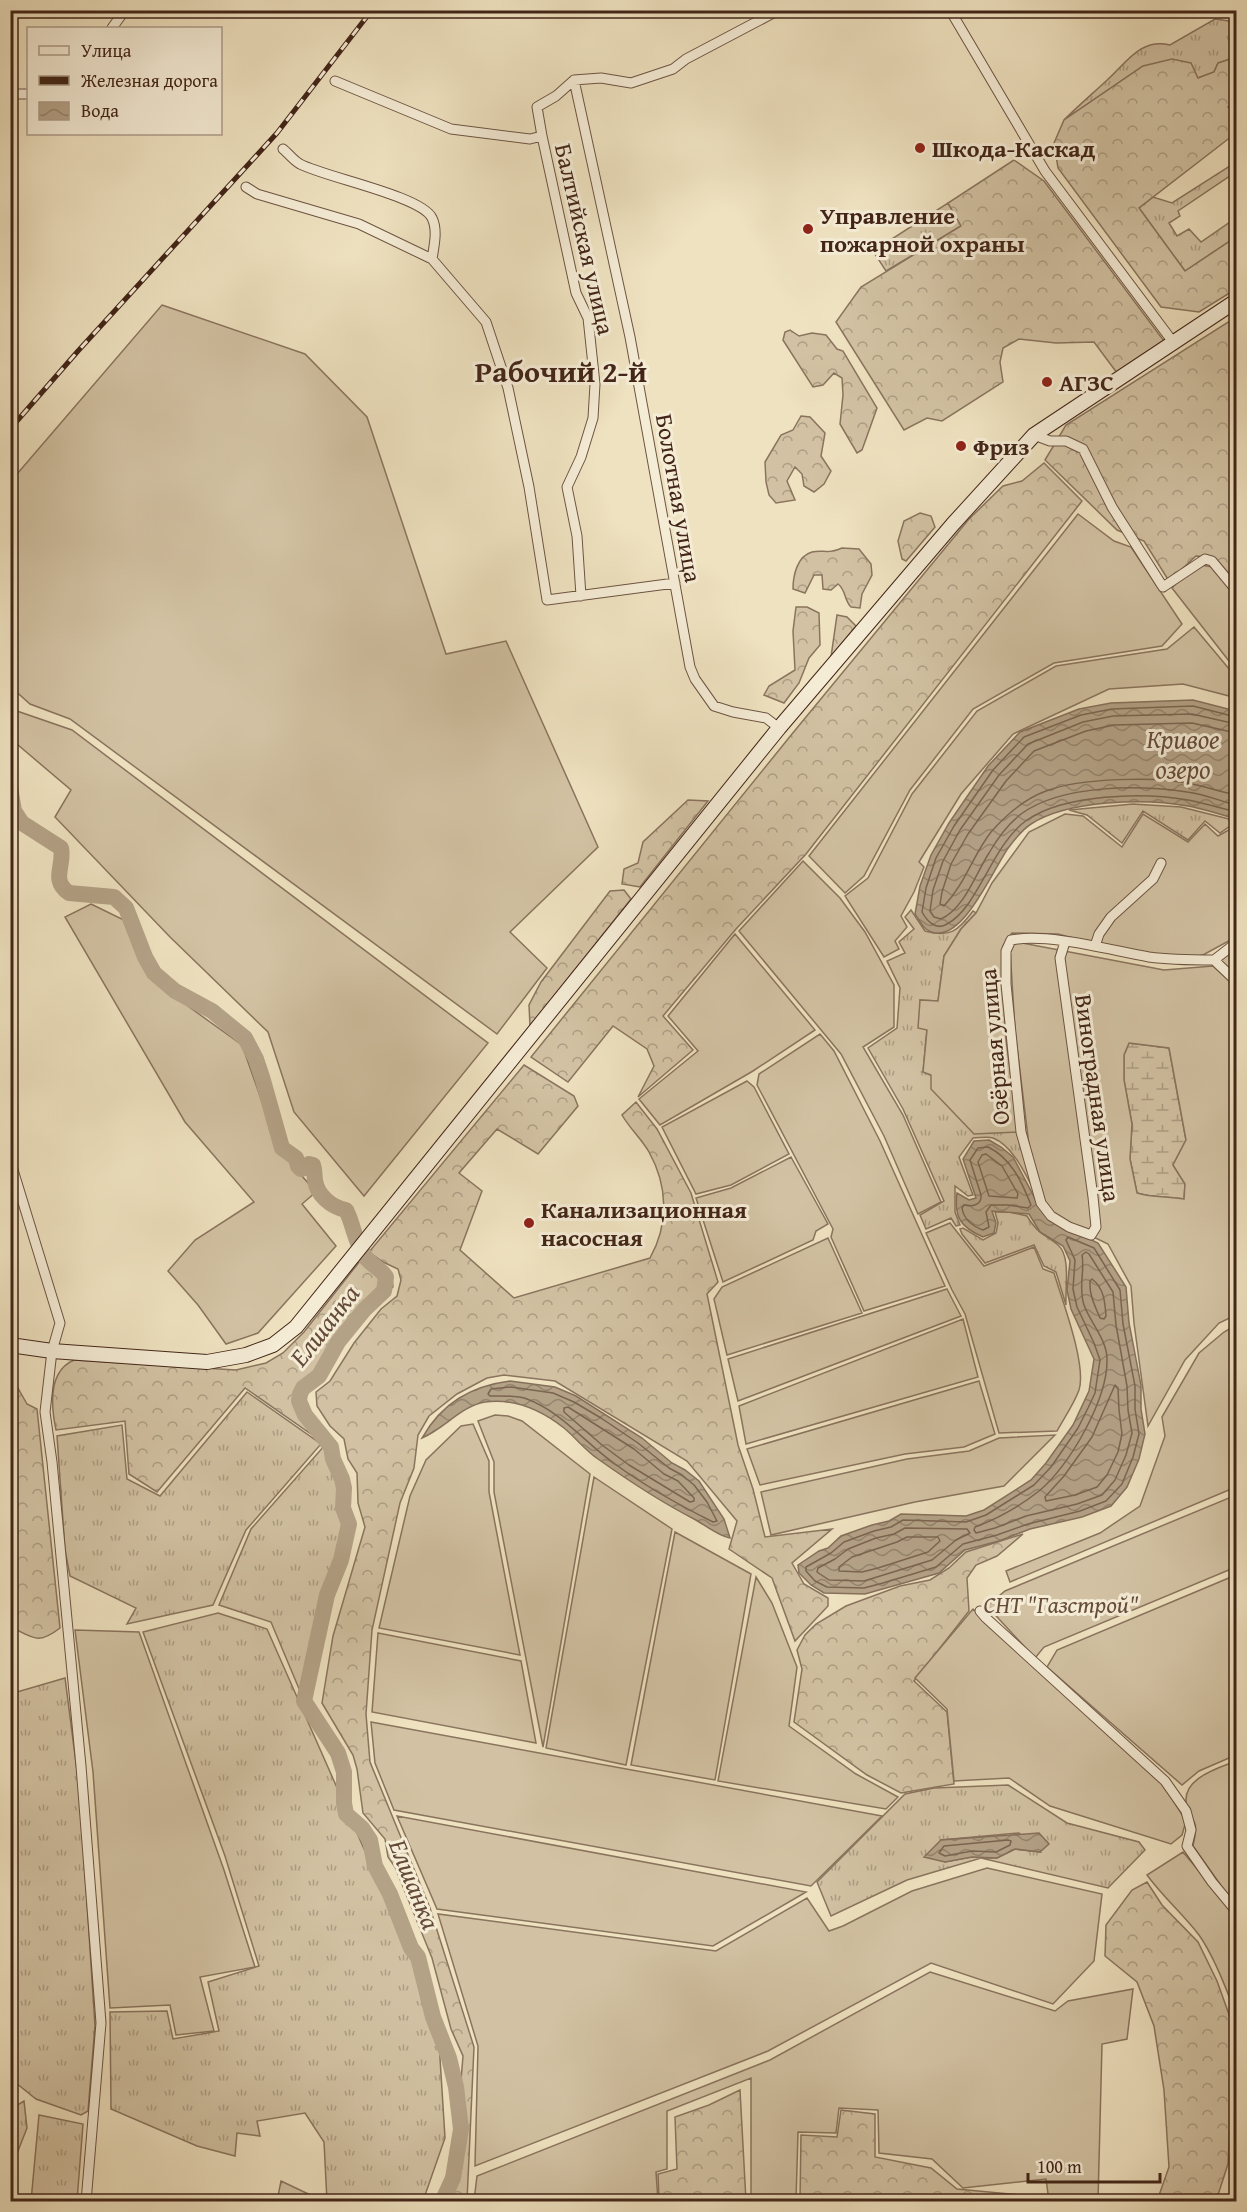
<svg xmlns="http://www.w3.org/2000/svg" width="1247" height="2212" font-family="'Gentium Book Plus',serif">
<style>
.grass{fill:url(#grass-tufts);stroke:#8a745e;stroke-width:1.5;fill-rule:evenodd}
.forest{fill:url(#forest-crowns);stroke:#8a745e;stroke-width:1.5}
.wetland{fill:url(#wetland-marsh);stroke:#8a745e;stroke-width:1.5}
.garden{fill:#d2c2a3;stroke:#8a745e;stroke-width:1.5;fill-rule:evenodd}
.water{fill:url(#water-waves);stroke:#86705b;stroke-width:1.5}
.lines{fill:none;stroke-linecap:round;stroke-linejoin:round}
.shore{stroke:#7b6450;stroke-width:1.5}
.river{stroke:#b4a287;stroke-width:16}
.street-casing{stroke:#6d5442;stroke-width:11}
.secondary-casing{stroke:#422518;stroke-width:16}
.street{stroke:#f5ecd6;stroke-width:9}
.secondary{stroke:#f5ecd6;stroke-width:14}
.rail-casing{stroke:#422518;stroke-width:5}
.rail{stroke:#f5ecd6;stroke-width:3;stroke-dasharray:9;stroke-linecap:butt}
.poi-dot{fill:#8f2418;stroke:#f5ecd6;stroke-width:2}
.labels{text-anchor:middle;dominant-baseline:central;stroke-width:6;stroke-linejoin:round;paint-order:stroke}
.poi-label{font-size:24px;font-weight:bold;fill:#422518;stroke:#f5ecd6;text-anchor:start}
.street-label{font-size:24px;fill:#422518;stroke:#f5ecd6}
.park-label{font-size:24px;font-style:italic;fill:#664c3b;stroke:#f5ecd6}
.water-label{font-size:26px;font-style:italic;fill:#644a39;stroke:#f5ecd6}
.district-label{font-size:30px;font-weight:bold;fill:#422518;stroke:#f5ecd6}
</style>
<defs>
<pattern id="grass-tufts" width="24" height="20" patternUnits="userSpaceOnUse" patternTransform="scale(1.5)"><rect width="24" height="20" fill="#d2c2a3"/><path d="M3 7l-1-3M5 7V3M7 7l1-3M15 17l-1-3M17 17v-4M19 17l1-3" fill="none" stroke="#ac9d84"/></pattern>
<pattern id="forest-crowns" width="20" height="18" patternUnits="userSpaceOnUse" patternTransform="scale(1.5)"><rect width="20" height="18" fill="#d2c2a3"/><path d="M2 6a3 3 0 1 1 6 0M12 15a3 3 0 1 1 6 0" fill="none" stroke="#ac9d84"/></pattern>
<pattern id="wetland-marsh" width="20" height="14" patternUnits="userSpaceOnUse" patternTransform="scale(1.5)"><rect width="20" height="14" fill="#d2c2a3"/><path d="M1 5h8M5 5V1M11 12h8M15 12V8" fill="none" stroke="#ac9d84"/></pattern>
<pattern id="water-waves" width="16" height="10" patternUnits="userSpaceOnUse" patternTransform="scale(1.5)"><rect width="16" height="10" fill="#b4a287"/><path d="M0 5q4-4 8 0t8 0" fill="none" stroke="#94846d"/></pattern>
</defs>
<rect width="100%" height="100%" fill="#efe2c0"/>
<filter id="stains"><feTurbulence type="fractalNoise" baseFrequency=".00333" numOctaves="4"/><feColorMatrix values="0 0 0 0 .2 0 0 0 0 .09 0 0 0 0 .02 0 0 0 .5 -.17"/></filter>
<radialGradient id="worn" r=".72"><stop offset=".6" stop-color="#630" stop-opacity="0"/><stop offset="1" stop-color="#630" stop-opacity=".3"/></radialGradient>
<path class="grass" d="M1215,19L1236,22V57L1218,63L1214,72L1198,78L1143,66L1064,120C1077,107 1091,95 1105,82C1125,65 1140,37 1170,45Z
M1236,162V174L1230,176L1178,211L1180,216L1169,223L1177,236L1189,229L1201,242L1236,218V237L1185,271L1139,208L1153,197L1172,203Z
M948,203L961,226L886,271L873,251Z
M1133,804L1181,807L1233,820L1236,822V826L1233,824L1220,833L1205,821L1188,840L1143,811L1122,843L1087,815L1069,810Z
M911,910L925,931C950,938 958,931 973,911L976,913L961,929L944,956L938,1001L920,1000L927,1029L923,1072L931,1075L1018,1132L1037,1196C1027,1178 1014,1146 993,1138C988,1136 979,1138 973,1138L959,1157L973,1195L968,1196L955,1186V1212L960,1225L956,1226L951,1218L926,1229L920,1215L944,1201L903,1109L868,1048L897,1028L900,988L887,961L905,953L899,942L914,929L905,917Z
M995,1212H1009L1027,1216C1038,1234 1043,1233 1058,1245C1071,1256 1065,1288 1066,1305L1056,1272L1044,1266L1034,1245L985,1263L962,1234L960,1229L963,1228L983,1240L996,1233L998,1223Z
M247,1392L321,1444L246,1530L213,1605L127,1624L136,1608L70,1576L65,1550L57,1436L122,1425L127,1479L160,1496Z
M333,1441L343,1474L353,1527L345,1564L336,1580L305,1703L271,1622L219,1605L251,1529L325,1445Z
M218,1613L267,1629L428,1994L439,2042L445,2138L423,2201H327L324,2142L305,2113L257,2121L260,2136L237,2133L235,2156L197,2146L111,2109L110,2012L167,2011L173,2039L219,2031L208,1982L259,1966L225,1856L143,1632Z
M65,1678L80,1794L95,2026L88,2111L81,2115L36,2099L11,2079L10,1694Z
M1008,1785L1067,1823L1139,1842L1145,1850L1108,1888L981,1858L907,1880L831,1916L817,1882L905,1794L934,1788ZM1019,1833L1040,1852L1015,1849L997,1858L972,1857L945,1862L941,1840Z
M24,2101L27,2128L11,2169V2109Z
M39,2115L83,2124L77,2201H31Z
M281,2181L323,2201H277Z"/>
<path class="forest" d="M1236,57V102L1228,107L1236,118V133L1139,208L1185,271L1236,237V289L1199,312L1161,307L1058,168L1054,143L1064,120L1143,66L1172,59L1191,63L1198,78L1214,72L1218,63Z
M1014,160L1044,181L1164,341L1117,373L1094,342L1056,343L1019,339L1003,348L1000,362L1003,382L942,421L927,418L904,430L836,322L861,287L961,226L948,203Z
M1236,317V583C1224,567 1217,556 1196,556L1169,581L1144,541L1117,530L1045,460L1066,425Z
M790,330L799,336L812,333L826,335L837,349L843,351L877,408L862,450L857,453L840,424L843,395L842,378L834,373L823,385L813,387L783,340L785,332Z
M801,416L810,417L825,433L821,456L831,471L824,484L814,492L804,486L802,474L795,467L787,481L795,500L776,503L769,495L766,482L765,462L781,435L793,430Z
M1044,463L1082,501L806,854L736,929L663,1016L693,1050L638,1097L654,1066L647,1049L613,1026L568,1082L531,1057L792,734L969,519L1003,486L1022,481Z
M920,513L931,516L935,527L906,561L902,559L898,541L904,521Z
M842,548L859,549L871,564L872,575L862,594L860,608L851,607C844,600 846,590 838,584L831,590L823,589L822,575H814L805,593L793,589C793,576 797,556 812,552C824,549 827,555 842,548Z
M796,607H807L819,613L820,645L809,658L799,683L784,703L764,695L769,686L795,670L793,631Z
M837,615L847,617L856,626L831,657Z
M688,800L708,801L640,887L622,884L624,869L638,863L643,842Z
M624,890L631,899L530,1026L529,1005L541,982L610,891Z
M524,1065L574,1096L578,1106L538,1154L497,1129L459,1173L482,1191L460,1250L514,1298L650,1258C669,1224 668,1186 649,1152C641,1138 630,1129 622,1115L636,1102L657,1129L691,1193L718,1282L707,1294L738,1445L753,1489L765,1537L832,1529L792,1563L804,1584L828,1598V1606L795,1641L772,1578L729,1549L737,1521L687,1461L555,1381L504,1375L487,1378L457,1394L429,1416L418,1435L414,1468L400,1503L372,1630L366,1714L370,1762L430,1908L474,2047L467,2201H445L451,2190L456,2173L466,2122L460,2093L463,2056L451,2029L432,1958L395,1867L388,1857L385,1839L363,1813L357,1769L353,1755L322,1703L333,1636L365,1527L358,1503L357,1473L348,1459L344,1439L330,1426L317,1406L316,1392L330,1381L354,1343L381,1309L397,1296L401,1280L398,1269L383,1262L369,1252Z
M360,1261L392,1277L393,1287L373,1304L347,1336L324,1375L311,1383L304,1396L312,1417L328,1439L321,1441L245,1388L157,1492L129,1474L125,1421L56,1430C51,1406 48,1371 74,1360L236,1370L266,1363L283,1353L304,1332Z
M10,1374L27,1404L37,1409L60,1628C38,1645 34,1638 11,1627Z
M1023,1534L997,1556L976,1565L967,1578L969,1611L914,1681L947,1712L954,1784L901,1793L867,1775L794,1722L802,1669L797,1650L805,1635L816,1624L846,1606L900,1586L930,1580L949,1568L966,1552Z
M1147,1882L1162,1905L1198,1942L1217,1981L1236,2034V2087L1230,2123L1228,2164L1216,2201H1157L1169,2167L1164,2090L1154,2026L1137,1982L1105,1956L1106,1925L1132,1890Z
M740,2090L746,2201H659L658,2174L677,2169L675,2117L709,2105Z
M841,2110L875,2114V2157L931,2168L957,2189L1031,2196L1034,2201H800L801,2135L837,2137Z"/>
<path class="wetland" d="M1129,1043L1169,1048L1186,1140L1173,1165L1185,1184L1184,1199C1168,1196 1152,1198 1137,1193L1130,1159L1132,1124L1124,1080V1055Z"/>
<path class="garden" d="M162,305L305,354L367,417L446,654L506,641L598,847L510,932L547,968L497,1034L70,719L30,704L11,687V481Z
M1078,514L1114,541L1131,547L1182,624L1162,646L1054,663L973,709L910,790L864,876L845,893L809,856Z
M1194,564L1213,567L1236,597V670L1172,588Z
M1194,627L1230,670L1229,696L1183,684L1109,689L1013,734L961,794L919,862L924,867L914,892L901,916L907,927L895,941L899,949L884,957L845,896L868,878L912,794L977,711L1056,666L1167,649Z
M11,705L17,711L72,730L488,1043L364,1196L294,1112L268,1032L170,937L55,817L71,790L11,739Z
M1065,814L1083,816L1122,847L1143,814L1188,842L1205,824L1218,836L1234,827L1236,828V937L1203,955L1176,959L1108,947L1058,934L1012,933L1003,946L1005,1031L1018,1132L974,1134L931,1089V1075L923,1072L927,1030L918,1028L920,1000L938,1001L944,956L961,929L976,913L992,883L1029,832Z
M803,861L840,898L865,932L894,985V1027L863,1047L903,1115L941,1202L918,1214L884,1136L841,1054L739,931Z
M91,904L128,922L154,978L167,991L242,1045L279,1150L316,1192L302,1204L336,1246L258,1333L226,1344L198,1305L168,1271L195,1240L254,1202L185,1122L65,917Z
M735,934L815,1030L753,1071L660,1125L639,1099L698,1051L668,1016Z
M1017,942L1164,970L1213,966L1236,987V1315L1219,1323L1185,1360L1148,1426L1134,1323L1131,1286L1108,1244L1073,1227L1048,1210L1032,1170L1015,1030L1010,949ZM1129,1043L1169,1048L1186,1140L1173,1165L1185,1184L1184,1199C1168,1196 1152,1198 1137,1193L1130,1159L1132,1124L1124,1080V1055Z
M1236,946V977L1220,961Z
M820,1034L834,1051L880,1141L945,1286L864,1311L831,1237L833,1229L757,1085L759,1074Z
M747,1081L754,1087L789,1154L731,1185L696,1194L662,1127Z
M791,1157L828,1224L816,1231L813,1240L723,1282L696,1198L731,1188Z
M950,1223L984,1266L1034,1247L1043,1269L1054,1273C1062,1300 1087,1365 1079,1390C1074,1404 1064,1418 1057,1431L999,1433L965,1314L952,1290L926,1233Z
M828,1238L862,1313L727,1355L714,1299L722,1287Z
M947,1289L961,1316L738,1401L728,1359Z
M963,1319L978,1377L746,1444L739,1406Z
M1236,1325V1487L1010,1582L1006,1571L1100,1533L1140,1506L1165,1436L1162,1417L1199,1353L1224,1332Z
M979,1381L995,1434L964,1447L905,1454L760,1485L747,1449Z
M495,1415L508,1416L522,1421L590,1474L543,1747L494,1492V1462L478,1421Z
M473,1424L489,1461V1492L520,1655L379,1628L410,1496L426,1460L461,1426Z
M1055,1435L1004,1486L915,1502L771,1535L761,1492L907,1459L969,1451L999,1438Z
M594,1477L672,1529L626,1765L546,1748Z
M1236,1495V1567L1044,1647L1035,1658L987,1606L1005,1591Z
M675,1532L751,1574L715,1780L631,1765Z
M1236,1575V1755L1199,1771L1182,1785L1047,1667L1057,1650Z
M756,1577L772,1603L797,1667L789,1726L856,1774L898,1797L886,1809L718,1781Z
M973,1609L1165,1787L1186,1821L1182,1835L1171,1844L1050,1806L1009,1778L954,1781L947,1709L915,1678Z
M75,1630L139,1632L224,1870L255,1967L200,1977L214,2031L176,2035L170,2005L110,2008L93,1772Z
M378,1633L521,1661L536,1743L372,1712Z
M371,1722L882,1816L811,1886L394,1810L375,1763Z
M1236,1761V1905L1227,1894L1193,1846C1194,1840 1197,1830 1195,1824C1193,1818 1188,1813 1187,1807C1179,1779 1218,1768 1236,1761Z
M397,1816L806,1892L713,1946L437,1909Z
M1183,1852L1236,1915V2015C1227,1990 1214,1956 1199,1935C1183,1914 1163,1897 1147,1875Z
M987,1868L1102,1894L1094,1961L1053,2004L931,1963L768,2051L475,2166L478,2046L438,1914L716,1951L807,1898L829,1931L843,1926L912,1891Z
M930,1972L1055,2011L1068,2001L1133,1989L1127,2039L1102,2044L1098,2201H1049L1046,2179L963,2188L932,2159L879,2153L878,2110L839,2108L836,2133L798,2132L796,2201H751V2078L667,2111V2169L656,2172L658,2201H474L477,2176L770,2060Z
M1236,2156V2201H1230Z"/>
<path class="water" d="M1193,700L1236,711V819C1220,814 1204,809 1188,806C1145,798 1068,800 1031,824C1023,829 1015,839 1009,847C994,866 960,953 926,929C922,926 918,918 915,914L920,886L931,855L949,823L988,766L1020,732L1079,709L1111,703Z
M989,1140L1001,1147L1013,1157L1038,1204L1062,1226L1098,1243L1126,1287L1129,1323L1141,1385V1409L1145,1434L1139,1459L1127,1487L1111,1506L1082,1517L1030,1529L999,1541L965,1550L939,1573L865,1594L824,1593L811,1585L799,1573L798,1565L819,1551L828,1548L841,1536L872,1525L889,1521L901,1514L966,1516L984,1510L1031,1480L1046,1463L1073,1425L1089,1391L1094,1359L1071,1309L1067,1290L1070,1261L1063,1246L1040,1232L1029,1214L992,1211L996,1223L994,1233L983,1237C960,1227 954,1217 957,1193L969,1200L976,1198L963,1159L974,1141Z
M510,1381L555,1387L576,1396L642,1438L672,1463L685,1470L699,1481L724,1519L730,1538C720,1537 705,1525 694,1519C661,1502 629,1481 598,1459C585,1450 576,1438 564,1428C541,1410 515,1398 485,1402C461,1406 444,1429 422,1438C442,1403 471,1386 510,1381Z
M1039,1833L1049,1844L1040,1852L1015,1849L997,1858L972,1857L945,1862L924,1857L941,1840Z"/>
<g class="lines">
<path class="shore" d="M1236,717L1193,706L1112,709L1081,715L1024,737L993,770L954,826L936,858L926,888L922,912C927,921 936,931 947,924C979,907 992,844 1027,820C1065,794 1143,792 1188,800C1204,803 1220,808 1236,812
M1236,724L1192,714L1113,716L1083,722L1028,744L999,775L960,830L943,861L933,890L930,911L934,917L941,919C964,909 976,873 989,853C997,839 1008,824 1021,814C1062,784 1139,785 1187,792C1204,794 1220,801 1236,805
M1236,733L1192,723L1114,725L1086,731L1034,751L1006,781L968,834L951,864L942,892L940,904L944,906C965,884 973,855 991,832C1006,815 1024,799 1046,791C1080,778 1157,776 1192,784C1207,787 1222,792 1236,795
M988,1147C1011,1158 1022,1182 1031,1205L1028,1208L1008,1205H991L986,1212L989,1227L983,1230C972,1226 964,1220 962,1208L964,1205C972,1207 982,1205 981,1195L970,1160L978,1148Z
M986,1154L1002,1166L1018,1194L1017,1198L989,1196L978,1162L982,1155Z
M1068,1237L1094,1248L1120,1290L1123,1324L1135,1386V1409L1139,1434L1133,1457L1122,1484L1106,1501L1080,1511L1028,1524L997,1535L963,1544L936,1567L883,1583L864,1588L827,1587L815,1581L806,1571V1567L831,1553L844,1542L874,1531L891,1527L903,1520L966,1522L986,1515L1034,1485L1051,1467L1078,1428L1088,1408L1095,1393L1100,1360L1094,1343L1077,1307L1073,1289L1075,1260L1066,1240Z
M1086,1252L1089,1254L1113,1292L1116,1325L1127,1386L1128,1410L1132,1433L1126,1455L1115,1480L1102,1495L1077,1504L1026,1516L995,1528L976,1533L974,1530L975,1527C997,1519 1020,1506 1039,1491C1069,1467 1108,1399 1107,1359C1107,1340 1090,1322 1084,1305C1078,1287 1085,1272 1082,1255Z
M1092,1279C1104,1288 1105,1302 1106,1316L1104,1319L1100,1318C1095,1306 1089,1295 1090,1281Z
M1115,1385L1118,1388L1119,1410L1122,1434L1118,1452L1107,1475L1097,1487L1075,1495L1046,1501L1045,1497L1064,1476L1092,1437Z
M511,1387L553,1393L574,1402L601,1418L638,1443L669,1468L682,1475L694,1485L707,1502L717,1521L713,1522C679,1505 645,1486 615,1464C585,1443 562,1412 527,1399C516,1395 502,1396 490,1396L488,1394L491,1389Z
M568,1407L634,1449L664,1474L678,1481L694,1498V1501L690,1502L629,1465L602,1445L564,1412V1408Z
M905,1528L967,1529L970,1533L956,1540L932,1560L864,1581L829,1580L817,1572L818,1568L835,1559L848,1549L876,1538L894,1534Z
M907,1537H938L940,1541L928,1552L878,1568L862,1572L839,1571V1567L852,1557L897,1542Z
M1008,1840L1011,1841L1010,1845L996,1852L972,1851L945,1856L939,1853L944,1846Z"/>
<path class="river" d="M10,787L14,811L22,823L61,848C65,865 50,880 69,893L114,897L126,908L145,957L154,973L175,991L212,1011L245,1038L256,1059L262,1077L282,1148L296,1158L298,1166L301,1169L305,1168L309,1164L313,1165C315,1170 314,1174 315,1180C317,1195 331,1207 346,1210C354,1225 354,1242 366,1258C372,1265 382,1270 386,1277L384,1291L364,1310L338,1342L319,1376L303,1388L300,1394L299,1401L305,1415L331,1447L333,1459L342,1479L344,1488L343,1508L349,1524L341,1560L327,1595L304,1701L338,1753L344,1772V1803L346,1814L362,1828L370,1840L375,1866L390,1894L411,1948L418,1957L433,2017L449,2058L456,2087L461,2129L453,2178L442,2202"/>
<defs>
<path id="street" d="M950,10L1045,171L1173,342
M112,28L125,10
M574,80L630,337L690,667L695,679L714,706L733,712L766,718L779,728
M335,81L451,129L530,139L542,136L576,293L588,318L595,384L593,418L581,457L567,487L577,536L581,596
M10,94H28
M542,136L537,107L556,96L574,80L601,78L631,83L673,69L686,59L779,10
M283,149C288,153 294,161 300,164C324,177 422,196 432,218C438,230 434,246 432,259
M246,187L257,194L359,224L432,259L486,322L508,388L529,487L547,600L675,583
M1034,435L1050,441H1066L1083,449L1112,507L1163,587L1205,559L1212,561L1236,590
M1065,942L1060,958L1093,1197L1096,1227L1091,1235L1069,1227L1051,1216L1041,1203L1021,1132L1006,984V951L1011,940C1050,933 1109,950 1149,957C1170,960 1192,960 1214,960
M1236,943L1214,960L1236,981
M1095,946L1099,934L1111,917L1153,879L1161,863
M10,1160L60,1323L52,1351L45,1412L52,1462L81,1766L101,2023L86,2202
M980,1611L986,1618L1165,1781L1186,1811L1191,1830L1187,1846L1212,1882L1236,1911"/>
<path id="secondary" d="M10,1345L52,1351L207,1362L246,1355L273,1345L296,1327L779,728L953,524L1034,435L1236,301"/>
</defs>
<use href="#street" class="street-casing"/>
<use href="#secondary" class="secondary-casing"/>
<use href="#street" class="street"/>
<use href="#secondary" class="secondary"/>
<defs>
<path id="rail" d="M10,429L78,351L277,133L372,10"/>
</defs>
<use href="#rail" class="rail-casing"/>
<use href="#rail" class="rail"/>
</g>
<g class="poi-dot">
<circle cx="920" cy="148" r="6"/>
<circle cx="808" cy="229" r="6"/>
<circle cx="1047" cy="382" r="6"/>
<circle cx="961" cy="446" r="6"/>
<circle cx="529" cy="1223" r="6"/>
</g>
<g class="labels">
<g class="poi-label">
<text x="932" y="148">Шкода-Каскад</text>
<text x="820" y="215">Управление<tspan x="820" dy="28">пожарной охраны</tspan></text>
<text x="1059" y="382">АГЗС</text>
<text x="973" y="446">Фриз</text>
<text x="541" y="1209">Канализационная<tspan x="541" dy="28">насосная</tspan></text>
</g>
<g class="street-label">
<text transform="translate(585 239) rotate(77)">Балтийская улица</text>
<text transform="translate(679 498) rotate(80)">Болотная улица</text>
<text transform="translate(994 1047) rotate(-95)">Озёрная улица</text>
<text transform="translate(1098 1098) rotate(82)">Виноградная улица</text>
</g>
<g class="park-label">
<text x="1061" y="1604">СНТ "Газстрой"</text>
</g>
<g class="water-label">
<text x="1183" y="738">Кривое<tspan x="1183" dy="30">озеро</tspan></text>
<text transform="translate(324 1325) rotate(-52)">Елшанка</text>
<text transform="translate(415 1884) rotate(68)">Елшанка</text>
</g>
<g class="district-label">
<text x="561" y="371">Рабочий 2‑й</text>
</g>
</g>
<rect width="1247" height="2212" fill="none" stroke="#efe2c0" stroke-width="36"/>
<rect x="12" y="12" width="1223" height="2188" fill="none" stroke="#422518" stroke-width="3"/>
<rect x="18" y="18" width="1211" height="2176" fill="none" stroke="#422518" stroke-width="1.5"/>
<rect x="27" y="27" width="195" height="108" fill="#f5ecd6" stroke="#ad9c8a" stroke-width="1.5"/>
<rect x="39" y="46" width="30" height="9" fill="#f5ecd6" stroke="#ad9c8a" stroke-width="1.5"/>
<text x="81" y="57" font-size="18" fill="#422518">Улица</text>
<rect x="39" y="76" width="30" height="9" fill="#422518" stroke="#ad9c8a" stroke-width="1.5"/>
<text x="81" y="87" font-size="18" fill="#422518">Железная дорога</text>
<rect x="39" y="102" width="30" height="18" fill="url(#water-waves)" stroke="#ad9c8a" stroke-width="1.5"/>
<text x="81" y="117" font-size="18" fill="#422518">Вода</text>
<path d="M1028 2173v9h132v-9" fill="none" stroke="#422518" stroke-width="3"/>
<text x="1037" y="2173" font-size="18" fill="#422518" stroke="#f5ecd6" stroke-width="4.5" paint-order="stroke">100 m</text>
<rect width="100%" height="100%" filter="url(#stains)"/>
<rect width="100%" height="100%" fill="url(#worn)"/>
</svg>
